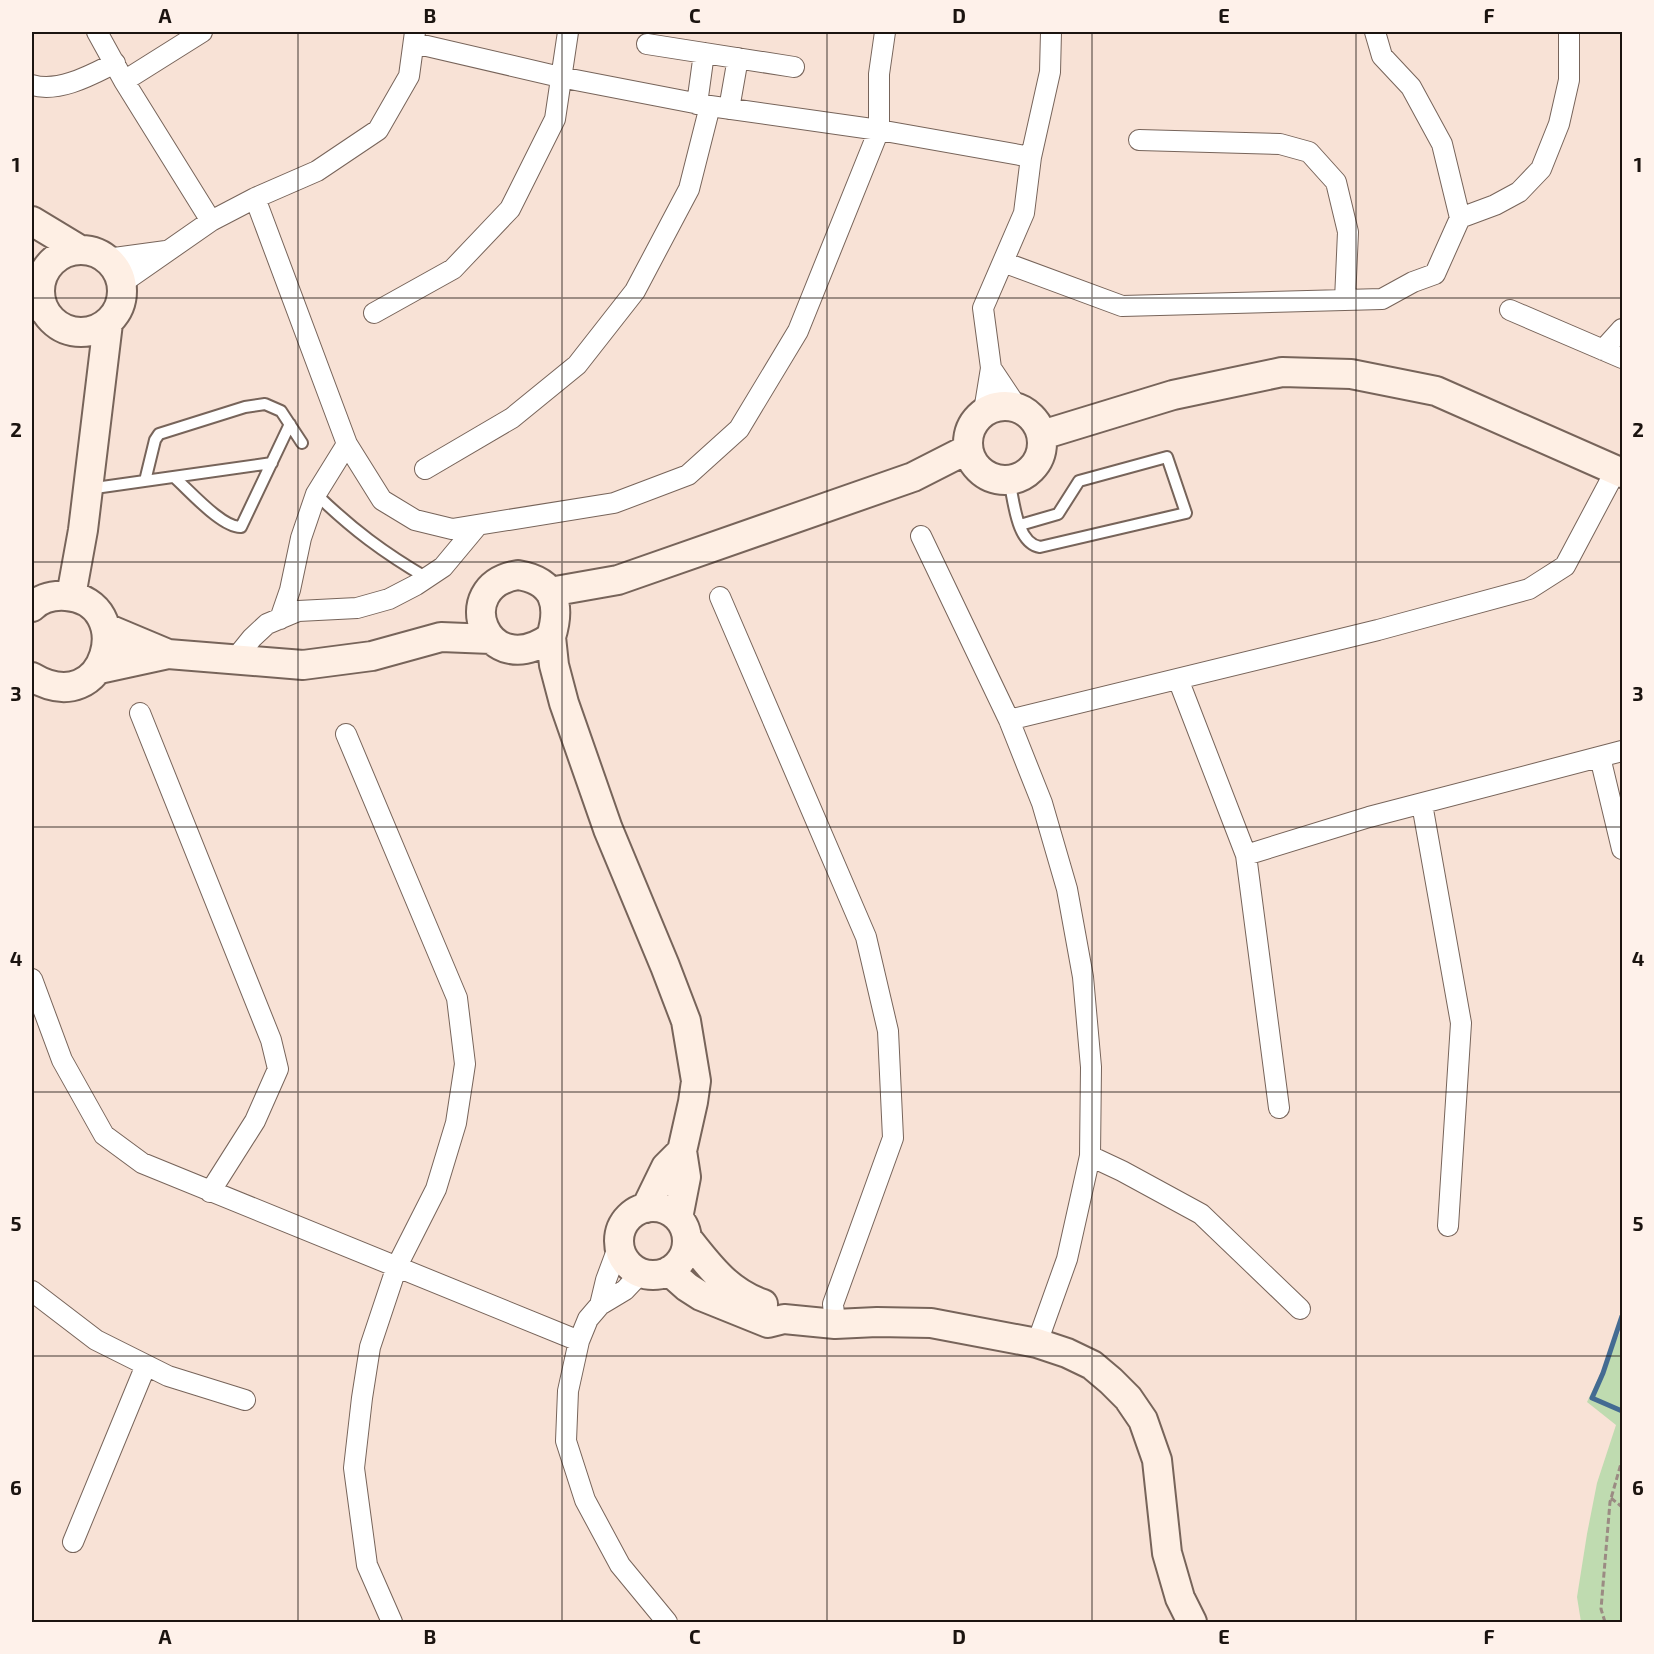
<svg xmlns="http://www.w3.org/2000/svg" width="1654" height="1654" font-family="'Exo 2',sans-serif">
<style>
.green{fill:#bfdbb0}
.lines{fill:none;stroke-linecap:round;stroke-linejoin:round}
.stream{stroke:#446b92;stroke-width:5}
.lane-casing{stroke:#77645a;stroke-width:14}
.street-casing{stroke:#77645a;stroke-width:22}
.secondary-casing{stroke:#77645a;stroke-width:32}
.path{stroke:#9b8b83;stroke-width:3;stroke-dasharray:6 3;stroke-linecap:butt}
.lane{stroke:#fff;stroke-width:10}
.street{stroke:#fff;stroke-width:20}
.secondary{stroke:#feefe4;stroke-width:28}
.grid{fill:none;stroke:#1b1410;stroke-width:1.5;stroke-opacity:0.55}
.neatline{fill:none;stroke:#1b1410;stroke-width:2}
.grid-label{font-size:20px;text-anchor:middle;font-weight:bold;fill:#1b1410}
</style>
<rect width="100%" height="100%" fill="#f8e2d6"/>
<path class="green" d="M1622,1328V1622H1581L1577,1597L1587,1534L1597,1483L1616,1425L1587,1402Z"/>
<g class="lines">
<path class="stream" d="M1622,1316L1603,1373L1592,1398L1622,1411"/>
<defs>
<path id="lane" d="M174,477C189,490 222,528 241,527L290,424
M1009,480C1014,500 1016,543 1040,547L1186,513L1167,457L1079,481L1058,514L1020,525
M145,481L155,440L159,434L245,407L265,404L281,411L302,443
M88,489L272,463
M316,494C352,529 384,553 427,578"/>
<path id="street" d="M97,32L124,81L211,221
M1375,32L1382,56L1411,87L1442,144L1460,218
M414,43L560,77L710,106L879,130L1031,157
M647,44L794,67
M124,81L202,32
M32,85C59,93 91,75 115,63
M697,104L704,53
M729,109L738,58
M1139,140L1280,144L1309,152L1336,182L1348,232L1345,300
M255,198L347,444L382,500L415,520L452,529L614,503L688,475L739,429L798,331L879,130V74L885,32
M107,259L166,251
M1003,262L1122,306L1382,299L1413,282L1435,274L1460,218L1495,205L1519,192L1541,169L1559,124L1569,80V32
M122,283L211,221L255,198L317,171L378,130L409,76L415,32
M1510,310L1622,358
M32,311L42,305
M374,313L453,269L510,209L555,119L568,32
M1603,350L1622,329
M991,368L1017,407
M984,411L991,368L983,308L1024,213L1031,157L1050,72L1051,32
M425,469L512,418L577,365L635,291L689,189L710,106
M921,536L1009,720L1042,803L1067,889L1083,977L1091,1067L1090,1156L1067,1259L1037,1343
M720,597L866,937L888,1031L893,1138L833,1304L835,1324
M280,619L290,590L301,538L316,494L347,444
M235,659L252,638L267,624L298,611L357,608L389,599L416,585L443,567L478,525
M1178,679L1246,855L1279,1108
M140,713L271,1040L278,1069L255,1121L210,1192
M1009,720L1378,630L1529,589L1565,566L1616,470
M346,734L457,998L465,1064L456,1123L436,1189L397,1266L370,1347L362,1398L354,1468L367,1565L392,1622
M1600,757L1622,849
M1422,804L1461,1023L1448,1226
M1246,855L1369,817L1622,751
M32,979L62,1060L104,1135L142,1163L579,1341
M1090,1156L1122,1171L1201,1214L1300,1309
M641,1273L625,1290L600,1305L588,1319L579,1341L568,1391L566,1441L585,1500L620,1565L667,1622
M32,1291L96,1340L168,1376L245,1400
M600,1305L606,1280L619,1245
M73,1542L146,1365"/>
<path id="secondary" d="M32,221L80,250
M40 291a41 41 0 1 1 82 0a41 41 0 1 1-82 0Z
M968 443a37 37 0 1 1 74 0a37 37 0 1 1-74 0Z
M1042,435L1173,395L1282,372L1351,374L1436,391L1622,473
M518,575C555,581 561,605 551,637C486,684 449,586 518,575Z
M550,592L618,580L913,477L968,449
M71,596L83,530L108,323
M32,607C41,598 53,595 66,596C137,601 108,722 32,677
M106,628L168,654
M551,637L554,665L564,703L608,829L665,966L686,1021L696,1081L693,1102L682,1151L686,1177L678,1218
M99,669L168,654L303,665L372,656L441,637L491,639
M619 1241a34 34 0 1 1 68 0a34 34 0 1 1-68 0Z
M646,1208L666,1167L682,1151
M687,1238C709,1266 728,1292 763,1304
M669,1271L687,1287L701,1296L768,1323L784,1319L835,1324L877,1322L931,1323L1037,1343L1067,1353L1092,1365L1111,1381L1128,1398L1143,1420L1157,1460L1167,1553L1180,1598L1192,1622"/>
</defs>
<use href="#lane" class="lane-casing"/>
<use href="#street" class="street-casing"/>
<use href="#secondary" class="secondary-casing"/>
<path class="path" d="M1611,1498L1622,1507
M1605,1622L1601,1609L1610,1502L1622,1460"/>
<use href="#lane" class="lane"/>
<use href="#street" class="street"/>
<use href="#secondary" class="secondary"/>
</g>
<path class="grid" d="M298,32V1622M562,32V1622M827,32V1622M1092,32V1622M1356,32V1622M32,298H1622M32,562H1622M32,827H1622M32,1092H1622M32,1356H1622"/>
<rect width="1654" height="1654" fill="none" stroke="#fef1ea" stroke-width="66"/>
<rect x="33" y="33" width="1588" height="1588" class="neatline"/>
<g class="grid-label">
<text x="165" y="23">A</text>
<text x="430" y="23">B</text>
<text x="695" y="23">C</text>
<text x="959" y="23">D</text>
<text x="1224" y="23">E</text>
<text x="1489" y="23">F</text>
<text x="16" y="172">1</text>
<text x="1638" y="172">1</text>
<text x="16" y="437">2</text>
<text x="1638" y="437">2</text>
<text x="16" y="701">3</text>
<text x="1638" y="701">3</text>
<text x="16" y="966">4</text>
<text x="1638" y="966">4</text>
<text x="16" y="1231">5</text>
<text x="1638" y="1231">5</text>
<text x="16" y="1495">6</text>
<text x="1638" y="1495">6</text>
<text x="165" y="1644">A</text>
<text x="430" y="1644">B</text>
<text x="695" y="1644">C</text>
<text x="959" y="1644">D</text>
<text x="1224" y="1644">E</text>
<text x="1489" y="1644">F</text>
</g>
</svg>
